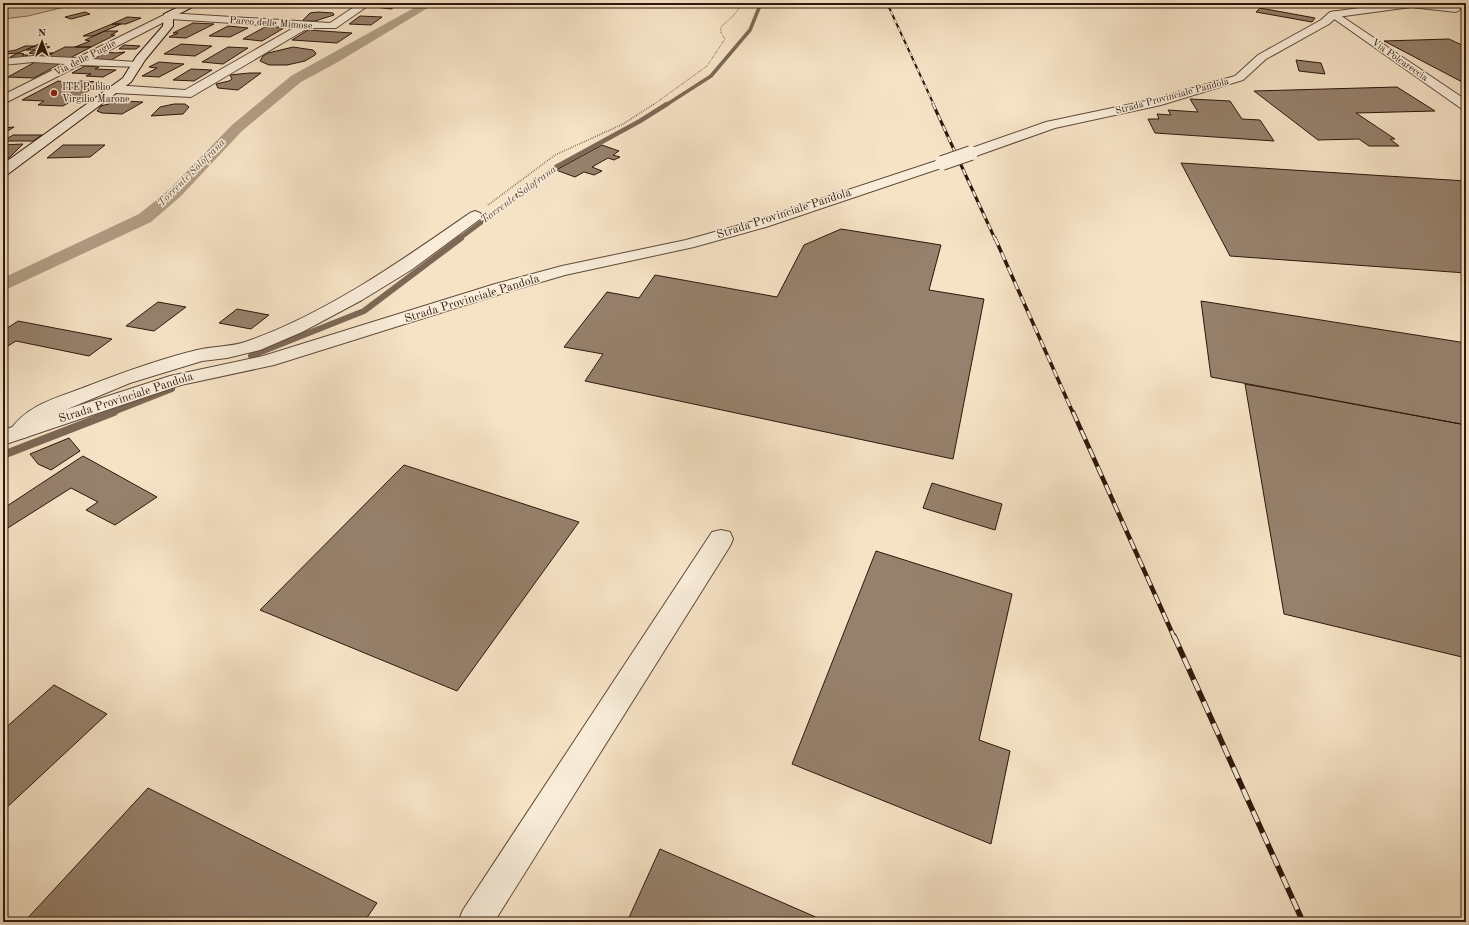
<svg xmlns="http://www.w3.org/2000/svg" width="1469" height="925" font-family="'Old Standard TT',serif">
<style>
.green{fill:#d4c0a6;stroke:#806c58}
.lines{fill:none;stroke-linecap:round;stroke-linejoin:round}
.stream-far3{stroke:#7d6855;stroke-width:3.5}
.stream-far2{stroke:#7d6855;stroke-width:4.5}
.stream-far1{stroke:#7d6855;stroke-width:6}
.stream{stroke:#7d6855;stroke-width:8}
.canal{fill:#b29e86;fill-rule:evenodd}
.building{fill:#96816c;stroke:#2d170b}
.minor-casing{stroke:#5f4a3a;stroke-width:2}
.tertiary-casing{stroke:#5f4a3a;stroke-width:2}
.secondary-casing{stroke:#2d170b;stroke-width:2}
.path-far1{stroke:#2d170b;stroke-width:1;stroke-dasharray:0.5 1;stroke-linecap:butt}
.path{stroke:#2d170b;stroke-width:1.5;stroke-dasharray:0.5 1.5;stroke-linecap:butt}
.minor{fill:#f9edda;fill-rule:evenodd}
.tertiary{fill:#f9edda;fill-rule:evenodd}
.secondary{fill:#f9edda;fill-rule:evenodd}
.rail-far4-casing{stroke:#2d170b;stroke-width:2}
.rail-far3-casing{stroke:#2d170b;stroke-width:3}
.rail-far2-casing{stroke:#2d170b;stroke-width:3.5}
.rail-far1-casing{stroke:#2d170b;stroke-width:4.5}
.rail-casing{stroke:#2d170b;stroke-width:5.5}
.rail-far4{stroke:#f9edda;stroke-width:1.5;stroke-dasharray:4.5;stroke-linecap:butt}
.rail-far3{stroke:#f9edda;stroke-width:2;stroke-dasharray:6;stroke-linecap:butt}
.rail-far2{stroke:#f9edda;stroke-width:2.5;stroke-dasharray:8;stroke-linecap:butt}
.rail-far1{stroke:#f9edda;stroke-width:3;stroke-dasharray:10;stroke-linecap:butt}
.rail{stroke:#f9edda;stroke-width:4;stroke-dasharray:12;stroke-linecap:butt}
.tertiary-bridge-casing{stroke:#5f4a3a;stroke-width:16;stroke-linecap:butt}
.tertiary-bridge{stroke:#f9edda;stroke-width:14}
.poi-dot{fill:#8f2418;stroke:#f9edda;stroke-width:1.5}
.labels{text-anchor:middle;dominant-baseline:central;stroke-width:3;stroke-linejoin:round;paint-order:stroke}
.far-street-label{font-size:10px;fill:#2d170b;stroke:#f9edda}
.far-poi-label{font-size:10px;fill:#2d170b;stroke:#f9edda;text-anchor:start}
.far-water-label{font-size:11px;font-style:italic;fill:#624d3c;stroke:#f9edda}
.street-label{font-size:12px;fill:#2d170b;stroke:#f9edda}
</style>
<rect width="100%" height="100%" fill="#f6e3c6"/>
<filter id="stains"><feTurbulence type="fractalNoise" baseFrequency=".005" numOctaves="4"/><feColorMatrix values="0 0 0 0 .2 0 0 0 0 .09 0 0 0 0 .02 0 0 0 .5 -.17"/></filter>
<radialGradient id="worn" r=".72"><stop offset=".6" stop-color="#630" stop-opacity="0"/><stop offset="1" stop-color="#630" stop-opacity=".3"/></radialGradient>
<path class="green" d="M3,3H81L28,16L3,19Z"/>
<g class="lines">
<path class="stream-far3" d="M666,105L711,76L750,30L761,3"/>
<path class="stream-far2" d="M459,239L554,168L640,121L667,104"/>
<path class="stream-far1" d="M251,356L364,311L461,238
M111,413L172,389"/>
<path class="stream" d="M3,455L114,412"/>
<path class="canal" d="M423,3H436L338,62L301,82L242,131L181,196L151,222L3,291V278L139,214L169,190L232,125L291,76Z"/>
</g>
<path class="building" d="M306,3H322L317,6L302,5Z
M326,3H349L343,7L325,6L328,4H324Z
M381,3H401L391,9L375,7Z
M1260,8L1315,18L1312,22L1256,12Z
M85,12L90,14L71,19L65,17Z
M318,12L333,13L334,15L315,21H302L310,13Z
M360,16L382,17L371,25L349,24Z
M127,17L141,18L126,24H112Z
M193,23L214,24L186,38L169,37L178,33H173Z
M112,24H121L93,36H83Z
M228,26L248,28L230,37L209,36Z
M265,27L284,28L262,41L243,39Z
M308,30L352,33L337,43L292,40Z
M105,31H118L111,35H115L91,47H75L90,41L85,40Z
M1449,39L1466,47V84L1384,41Z
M39,44H47L43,46L50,47L34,54L29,53L35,50H26Z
M181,44L212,46L195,56L164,54Z
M124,45L140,46L136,49H119Z
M25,46H35L18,53L6,54L5,52L16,50Z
M65,47H91L70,58L45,57Z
M228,47L248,48L223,64L202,62Z
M293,47L313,50L316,53L315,55L305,61L287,65H269L260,61L263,56L268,53Z
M105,52L116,53L125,52L111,60L92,59Z
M18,53L24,54L22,55H28L24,58L10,57Z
M40,53H53L45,57L32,56Z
M1296,60L1321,63L1325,74L1299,71Z
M35,62L60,64L34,78L8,77Z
M159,62L184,64L159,77L142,76L157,68L149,67Z
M85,66L99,67L95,69L116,70L103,77L86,76L91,74L72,73Z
M191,69L212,70L194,81L173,80Z
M249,73H261L238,90L218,88L216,84L229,81L232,79L230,75Z
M58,81L75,83L79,81L103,82L63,106L38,105L44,101L22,100Z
M1397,87L1435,111L1356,113L1395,139H1390L1399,146H1369L1359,139L1318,140L1254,91Z
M1190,99L1230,101L1242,119L1260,120L1274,141L1155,133L1148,119H1159L1157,114L1171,115L1168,110L1198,112Z
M116,102L124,101L143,102L122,114L102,113L97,111L101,106Z
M174,104H185L189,107L183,114L151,116L160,107Z
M14,127L3,134V135V128Z
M13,135H42L33,141H3Z
M23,144L9,158H3V145Z
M63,145H105L90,157L47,158Z
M602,145L619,151L613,155L620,157L614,160L608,158L592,167L602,171L594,175L584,172L575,177L556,170Z
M1181,163L1466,181V273L1230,256Z
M841,229L941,245L929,290L984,299L953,459L585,381L603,354L564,347L607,292L639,298L655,275L777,297L804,245Z
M1201,301L1466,343V425L1211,377Z
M158,302L186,307L154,331L126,326Z
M237,309L269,315L251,329L219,323Z
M18,321L112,339L89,356L16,341L3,349V331Z
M1245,384L1466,425V658L1284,614Z
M69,438L80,451L51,470L38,464L30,454Z
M83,456L157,497L115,525L86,510L98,502L71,488L3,531V505L7,506Z
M404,465L579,522L457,691L260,610Z
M932,483L1002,504L995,530L923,508Z
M876,551L1012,594L979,740L1010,751L991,844L792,764Z
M54,685L107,714L3,811V730Z
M148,788L377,903L364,922H24Z
M660,849L827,922H627Z"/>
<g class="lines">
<defs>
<path id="minor" d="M360,3H372L336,28H308L191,97L115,93L109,89L115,85L185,90L295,27L170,19L92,59L136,62L142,65L140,67L80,65L3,104V95L65,64L33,62L3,65V59L33,56L77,58L168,13L330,23Z
M1407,3H1447L1461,9L1456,12L1411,7L1408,6Z
M1334,11L1466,100V110L1462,109L1330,16L1329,14Z
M475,211L480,213L483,216L480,219L411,270L362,300L302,332L260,350L227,358L202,361L130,383L46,418L27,437L20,439L13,437L9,432C26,404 60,397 88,386C124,372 160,359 197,350C214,346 232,347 248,341C327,313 401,261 470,213Z
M721,530L730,532L733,539L730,546L494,922H458L463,910L712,532Z"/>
<path id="tertiary" d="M1396,3L1416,4L1411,7L1337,17L1329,24L1266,59L1243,80L1161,105L1055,128L976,156H966L964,153L966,150L1046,122L1155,99L1235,76L1258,55L1321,20L1330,12Z
M942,159L947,160L949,163L947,166L766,227L694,247L565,275L507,292L274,365L181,385L3,445V430L170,376L263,356L495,284L562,266L686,240L754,221Z"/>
<path id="secondary" d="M187,3H200L173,17V26L145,60L131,82L8,174L3,175V164L123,78L136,57L163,26L164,14Z"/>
</defs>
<use href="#minor" class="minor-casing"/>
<use href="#tertiary" class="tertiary-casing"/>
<use href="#secondary" class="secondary-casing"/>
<path class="path-far1" d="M653,105L707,66L725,39L721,33V27L734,15L743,3"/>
<path class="path" d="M488,205L555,155L623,124L654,104"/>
<use href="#minor" class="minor"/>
<use href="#tertiary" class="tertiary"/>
<use href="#secondary" class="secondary"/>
<defs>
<path id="rail-far4" d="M887,3L934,105"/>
<path id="rail-far3" d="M933,104L995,239"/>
<path id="rail-far2" d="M995,238L1073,413"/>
<path id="rail-far1" d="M1073,412L1174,637"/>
<path id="rail" d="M1174,636L1303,922"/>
</defs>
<use href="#rail-far4" class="rail-far4-casing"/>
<use href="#rail-far3" class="rail-far3-casing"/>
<use href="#rail-far2" class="rail-far2-casing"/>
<use href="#rail-far1" class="rail-far1-casing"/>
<use href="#rail" class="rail-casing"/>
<use href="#rail-far4" class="rail-far4"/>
<use href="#rail-far3" class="rail-far3"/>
<use href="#rail-far2" class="rail-far2"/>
<use href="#rail-far1" class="rail-far1"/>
<use href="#rail" class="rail"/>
<defs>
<path id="tertiary-bridge" d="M942,163L971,153"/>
</defs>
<use href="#tertiary-bridge" class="tertiary-bridge-casing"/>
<use href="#tertiary-bridge" class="tertiary-bridge"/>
</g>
<circle class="poi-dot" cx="54" cy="93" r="4"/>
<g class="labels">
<g class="far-street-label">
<text transform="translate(271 23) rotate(4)">Parco delle Mimose</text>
<text transform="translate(85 58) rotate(-27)">Via delle Puglie</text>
<text transform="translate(1400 60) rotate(35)">Via Polcareccia</text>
<text transform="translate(1172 96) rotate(-15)">Strada Provinciale Pandola</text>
</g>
<g class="far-poi-label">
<text x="62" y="87">ITE Publio<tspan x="62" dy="12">Virgilio Marone</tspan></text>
</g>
<g class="far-water-label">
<text transform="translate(192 173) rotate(-45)">Torrente Solofrana</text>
<text transform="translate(519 195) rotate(-36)">Torrente Solofrana</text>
</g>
<g class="street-label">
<text transform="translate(784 214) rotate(-18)">Strada Provinciale Pandola</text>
<text transform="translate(472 299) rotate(-17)">Strada Provinciale Pandola</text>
<text transform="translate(126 398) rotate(-18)">Strada Provinciale Pandola</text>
</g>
</g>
<rect width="1469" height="925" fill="none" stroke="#f6e3c6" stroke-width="16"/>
<rect x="4" y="4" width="1461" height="917" fill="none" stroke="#2d170b" stroke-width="2"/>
<rect x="8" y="8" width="1453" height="909" fill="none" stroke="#2d170b"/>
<g transform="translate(42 42)" stroke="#f9edda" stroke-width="3" paint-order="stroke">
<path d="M0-3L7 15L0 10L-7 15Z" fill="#2d170b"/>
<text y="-6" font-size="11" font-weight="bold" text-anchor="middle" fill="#2d170b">N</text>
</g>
<rect width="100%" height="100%" filter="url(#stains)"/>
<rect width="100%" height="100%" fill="url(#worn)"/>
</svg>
